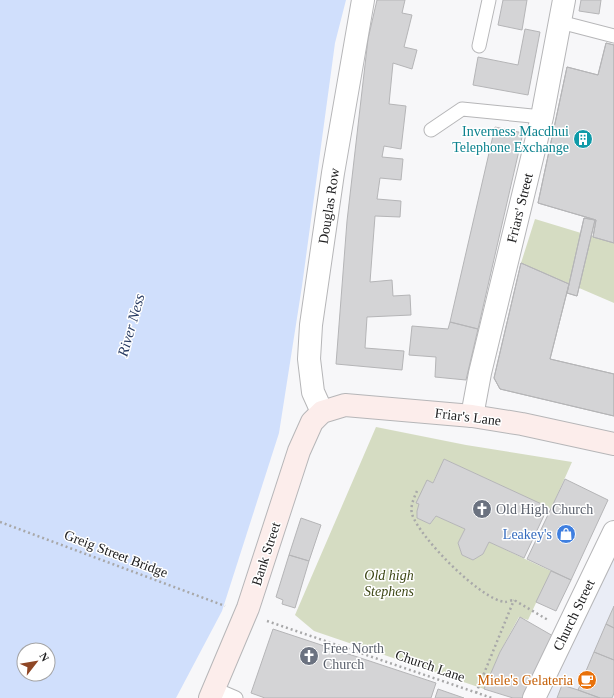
<svg xmlns="http://www.w3.org/2000/svg" width="614" height="698" font-family="'Times New Roman',serif">
<style>
.built{fill:#eaedf6}
.green{fill:#d5dcc2}
.water{fill:#d0dffc;fill-rule:evenodd}
.building{fill:#d4d4d6;stroke:#b5b5b7}
.lines{fill:none;stroke-linecap:round;stroke-linejoin:round}
.lane-casing{stroke:#b6b6b8;stroke-width:15}
.street-casing{stroke:#b6b6b8;stroke-width:24}
.secondary-casing{stroke:#b6b6b8;stroke-width:24}
.path{stroke:#a8a8a9;stroke-width:2.5;stroke-dasharray:2 3;stroke-linecap:butt}
.lane{stroke:#fff;stroke-width:13}
.street{stroke:#fff;stroke-width:22}
.secondary{stroke:#fcedeb;stroke-width:22}
.labels{text-anchor:middle;dominant-baseline:central;stroke-width:3;stroke-linejoin:round;paint-order:stroke}
.culture-label{font-size:14px;fill:#0d838f;stroke:#fff;text-anchor:end}
.street-label{font-size:14px;fill:#1c1c1d;stroke:#fff}
.worship-label{font-size:14px;fill:#5b616d;stroke:#fff;text-anchor:start}
.shop-label{font-size:14px;fill:#366cbe;stroke:#fff;text-anchor:end}
.park-label{font-size:14px;font-style:italic;fill:#3d4715;stroke:#fff}
.food-label{font-size:14px;fill:#c56008;stroke:#fff;text-anchor:end}
.water-label{font-size:15px;font-style:italic;fill:#293c63;stroke:#fff}
</style>
<rect width="100%" height="100%" fill="#f7f7f9"/>
<path class="built" d="M614,546V698H537Z"/>
<path class="green" d="M535,219L614,243V303L521,263Z
M376,427L466,445L572,462L551,509L444,459C441,466 437,474 433,482C427,494 416,503 417,518L430,524L436,516L465,529L458,543L462,555L473,560L483,554L489,542L551,571L528,620L519,617L500,652L484,689L314,631L295,615Z"/>
<path class="water" d="M0,0H346L335,43L302,286L279,433L222,611L176,698H0ZM24,650H48V674H24Z"/>
<path class="building" d="M377,0H405L402,13L412,15L404,47L417,50L412,69L393,63L389,104L406,106L401,149L384,146L382,157L403,159L401,180L380,178L377,199L401,201L400,217L375,216L370,282L392,280L393,296L410,295L411,315L367,317L365,348L404,351L402,370L336,364L347,221L368,39Z
M503,0H527L522,30L498,25Z
M581,0H601L599,14L579,11Z
M525,29L540,32L528,95L473,85L478,57L518,65Z
M606,43L614,45V243L593,237L596,220L538,203L567,67L598,75Z
M606,43L614,45V243L593,237L596,220L538,203L567,67L598,75Z
M495,127L523,133L478,329L450,322Z
M584,218L595,220L577,296L567,293Z
M584,218L595,220L577,296L567,293Z
M521,263L569,284L550,359L614,374V416L500,389L494,378Z
M521,263L569,284L550,359L614,374V416L500,389L494,378Z
M450,322L478,329L466,380L435,377L436,357L409,355L412,326L448,329Z
M444,459L548,507L524,558L489,542L483,554L473,560L462,555L458,543L465,529L436,516L430,524L417,518V511L419,504L416,503L427,480L433,483Z
M565,479L608,500L571,580L527,559Z
M301,518L321,525L309,561L289,555Z
M289,555L309,561L295,608L282,604L283,600L276,597Z
M551,571L571,580L556,611L536,602Z
M614,606V628L606,624Z
M520,617L553,636L525,698H513L484,689L500,652Z
M606,624L614,628V660L594,652Z
M273,629L436,683L431,698H265L251,693Z
M594,652L614,660V693L612,698H600L578,690Z
M562,685L578,690L600,698H557Z
M438,689L464,698H435Z"/>
<g class="lines">
<defs>
<path id="lane" d="M560,22L614,36
M479,46L489,0
M431,130L462,109L542,117
M215,689L236,698"/>
<path id="street" d="M322,412L313,392L309,359L311,325L333,173L363,0
M472,416L480,373L542,117L564,0
M534,698L614,532"/>
<path id="secondary" d="M210,698L248,608L299,451L312,422L322,412L345,405L472,416L522,424L614,444"/>
</defs>
<use href="#lane" class="lane-casing"/>
<use href="#street" class="street-casing"/>
<use href="#secondary" class="secondary-casing"/>
<path class="path" d="M417,491C414,498 410,506 412,514C419,537 481,600 505,602C507,602 511,600 514,600L548,620
M0,522L225,606
M267,621L492,698
M476,693L514,600"/>
<use href="#lane" class="lane"/>
<use href="#street" class="street"/>
<use href="#secondary" class="secondary"/>
</g>
<defs>
<symbol id="building-disc" viewBox="-11 -11 22 22"><circle r="9.5" fill="#0f9aa8" stroke="#fff"/><path d="M-4-6H4V6H1V3H-1V6H-4ZM-2.5-4.3h1.7v1.8h-1.7ZM.8-4.3h1.7v1.8H.8ZM-2.5-1h1.7V.8h-1.7ZM.8-1h1.7V.8H.8Z" fill="#fff"/></symbol>
<symbol id="church-disc" viewBox="-11 -11 22 22"><circle r="9.5" fill="#6b7280" stroke="#fff"/><path d="M-1.2-6h2.4v3.5h3.3v2.4h-3.3V6h-2.4V-.1h-3.3v-2.4h3.3Z" fill="#fff"/></symbol>
<symbol id="shop-disc" viewBox="-11 -11 22 22"><circle r="9.5" fill="#3f7fe0" stroke="#fff"/><path d="M-5-2.5h2.3a2.7 3.5 0 0 1 5.4 0H5L5.5 6h-11ZM-1.5-2.5h3a1.5 2.3 0 0 0-3 0Z" fill="#fff"/></symbol>
<symbol id="cafe-disc" viewBox="-11 -11 22 22"><circle r="9.5" fill="#e8710a" stroke="#fff"/><path d="M-5.5-4.5H6V0H3Q3 3.5 0 3.5H-2.5Q-5.5 3.5-5.5 0ZM3-3.2v2h1.7v-2ZM-6 4.5H4V6H-6Z" fill="#fff"/></symbol>
</defs>
<g fill-rule="evenodd">
<use href="#building-disc" x="572" y="128" width="22" height="22"/>
<use href="#church-disc" x="471" y="498" width="22" height="22"/>
<use href="#shop-disc" x="555" y="523" width="22" height="22"/>
<use href="#church-disc" x="298" y="645" width="22" height="22"/>
<use href="#cafe-disc" x="576" y="669" width="22" height="22"/>
</g>
<g class="labels">
<g class="culture-label">
<text x="569" y="131">Inverness Macdhui<tspan x="569" dy="16">Telephone Exchange</tspan></text>
</g>
<g class="street-label">
<text transform="translate(329 206) rotate(-81)">Douglas Row</text>
<text transform="translate(520 208) rotate(-76)">Friars' Street</text>
<text transform="translate(468 417) rotate(7)">Friar's Lane</text>
<text transform="translate(116 554) rotate(21)">Greig Street Bridge</text>
<text transform="translate(266 554) rotate(-72)">Bank Street</text>
<text transform="translate(574 615) rotate(-64)">Church Street</text>
<text transform="translate(430 666) rotate(19)">Church Lane</text>
</g>
<g class="worship-label">
<text x="496" y="509">Old High Church</text>
<text x="323" y="648">Free North<tspan x="323" dy="16">Church</tspan></text>
</g>
<g class="shop-label">
<text x="552" y="534">Leakey's</text>
</g>
<g class="park-label">
<text x="389" y="575">Old high<tspan x="389" dy="16">Stephens</tspan></text>
</g>
<g class="food-label">
<text x="573" y="680">Miele's Gelateria</text>
</g>
<g class="water-label">
<text transform="translate(131 325) rotate(-74)">River Ness</text>
</g>
</g>
<g transform="translate(36 662) rotate(59)"><circle r="19" fill="#ffffff" stroke="#a4a4a5"/>
<path d="M0-3L7 15L0 10L-7 15Z" fill="#8f4726"/>
<text y="-6" font-size="11" font-weight="bold" text-anchor="middle" fill="#1c1c1d">N</text>
</g>
</svg>
